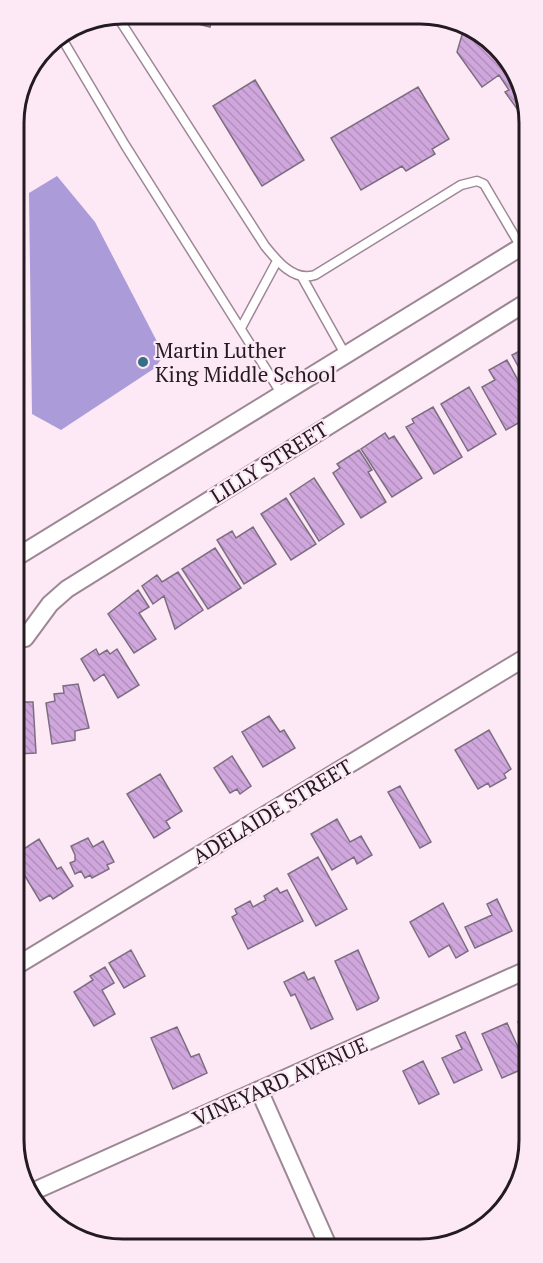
<svg xmlns="http://www.w3.org/2000/svg" width="543" height="1263" font-family="'PT Serif',serif">
<style>
.water{fill:#ab9cd9}
.building{fill:url(#building-back-hatch);stroke:#7c6e81;stroke-width:1.5}
.lines{fill:none;stroke-linecap:round;stroke-linejoin:round}
.lane-casing{stroke:#9e8795;stroke-width:11}
.street-casing{stroke:#9e8795;stroke-width:20}
.lane{stroke:#fff;stroke-width:8}
.street{stroke:#fff;stroke-width:16}
.poi-dot{fill:#357088;stroke:#fde9f5;stroke-width:2}
.labels{text-anchor:middle;dominant-baseline:central;stroke-width:4.5;stroke-linejoin:round;paint-order:stroke}
.poi-label{font-size:21px;fill:#241b21;stroke:#fde9f5;text-anchor:start}
.street-label{font-size:21px;fill:#241b21;stroke:#fde9f5}
.rim{fill:none;stroke:#241b21;stroke-width:3}
</style>
<defs>
<pattern id="building-back-hatch" width="6" height="6" patternUnits="userSpaceOnUse" patternTransform="scale(1.5)"><rect width="6" height="6" fill="#d0a7dd"/><path d="M-1 5l2 2M0 0l6 6M5-1l2 2" fill="none" stroke="#b28fbd"/></pattern>
</defs>
<rect width="100%" height="100%" fill="#fde9f5"/>
<path class="water" d="M57,176L95,222L164,355L155,368L61,430L32,414L29,193Z"/>
<path class="building" d="M160,14H213L210,27Z
M464,28L497,45L526,95V115L523,117L505,92L509,90L499,75L482,87L457,52Z
M255,80L304,160L262,186L213,106Z
M418,87L449,139L432,149L435,154L406,171L402,166L361,190L331,138Z
M527,347V375L524,377L512,355Z
M507,360L527,397V418L506,430L482,387L495,380L489,370Z
M469,387L496,434L468,451L441,404Z
M433,407L462,457L434,474L406,427L414,423L412,419Z
M385,433L389,439L394,436L422,478L392,497L361,449Z
M359,450L372,470L368,472L386,502L361,518L333,473L340,468L337,464Z
M314,478L344,524L319,541L290,494Z
M286,498L316,544L291,560L261,514Z
M253,527L276,564L244,584L217,540L232,531L236,538Z
M215,548L241,588L208,609L182,569Z
M178,572L203,610L175,629L164,596L153,604L142,586L157,575L162,582Z
M138,590L149,607L139,613L156,639L134,653L108,614Z
M96,649L99,655L107,650L110,654L117,649L139,685L118,698L104,674L94,681L81,659Z
M78,684L89,728L75,731V740L52,744L46,703L55,701L54,694L64,693L63,686Z
M16,697H24V702H33L36,753L16,754Z
M269,716L280,732L284,730L295,748L263,767L242,732Z
M489,730L511,769L504,774L506,778L490,787L488,783L478,789L455,750Z
M232,756L251,786L240,794L237,789L230,793L214,768Z
M160,774L182,811L166,821L170,828L154,838L127,794Z
M400,786L431,842L420,848L388,792Z
M337,819L350,842L361,836L372,855L357,864L354,857L332,870L311,834Z
M88,838L93,847L103,841L114,862L107,865L109,869L92,878L90,875L85,878L81,871L75,874L70,863L75,861V855L71,846Z
M39,839L57,869L61,867L73,886L53,899L50,895L40,901L16,861V854Z
M318,857L347,909L316,926L288,874Z
M277,888L280,893L287,890L303,921L248,949L232,917L237,914L235,909L250,901L253,907L266,900L264,896Z
M497,899L512,931L475,948L465,927L492,915L487,904Z
M443,903L468,951L456,958L449,945L429,957L410,922Z
M131,950L145,976L124,988L109,963Z
M358,950L379,998L377,1001L357,1010L335,961Z
M105,967L114,983L102,990L115,1014L94,1026L74,992L93,980L90,976Z
M304,972L308,980L314,977L333,1019L311,1029L295,994L291,996L284,982Z
M529,1018V1039L527,1040L518,1022Z
M507,1023L527,1067L502,1078L482,1034Z
M177,1027L191,1057L199,1054L207,1073L173,1089L151,1038Z
M465,1032L482,1070L454,1083L442,1058L462,1049L456,1036Z
M423,1061L439,1094L419,1104L403,1071Z"/>
<g class="lines">
<defs>
<path id="lane" d="M117,16L265,246C277,261 294,282 315,275L461,185L477,181L484,184L521,247
M61,37L125,145L281,393
M302,277L345,354
M241,328L277,261"/>
<path id="street" d="M15,558L526,244
M25,638L50,604L67,589L527,302
M16,966L528,656
M259,1090L328,1246
M32,1192L529,969"/>
</defs>
<use href="#lane" class="lane-casing"/>
<use href="#street" class="street-casing"/>
<use href="#lane" class="lane"/>
<use href="#street" class="street"/>
</g>
<circle class="poi-dot" cx="143" cy="362" r="6"/>
<g class="labels">
<g class="poi-label">
<text x="155" y="350">Martin Luther<tspan x="155" dy="24">King Middle School</tspan></text>
</g>
<g class="street-label">
<text transform="translate(269 462) rotate(-32)">LILLY STREET</text>
<text transform="translate(272 811) rotate(-31)">ADELAIDE STREET</text>
<text transform="translate(280 1081) rotate(-24)">VINEYARD AVENUE</text>
</g>
</g>
<path d="M0 0H543V1263H0ZM123 24H420A99 99 0 0 1 519 123V1140A99 99 0 0 1 420 1239H123A99 99 0 0 1 24 1140V123A99 99 0 0 1 123 24Z" fill="#fde9f5" fill-rule="evenodd"/>
<path class="rim" d="M123 24H420A99 99 0 0 1 519 123V1140A99 99 0 0 1 420 1239H123A99 99 0 0 1 24 1140V123A99 99 0 0 1 123 24Z"/>
</svg>
